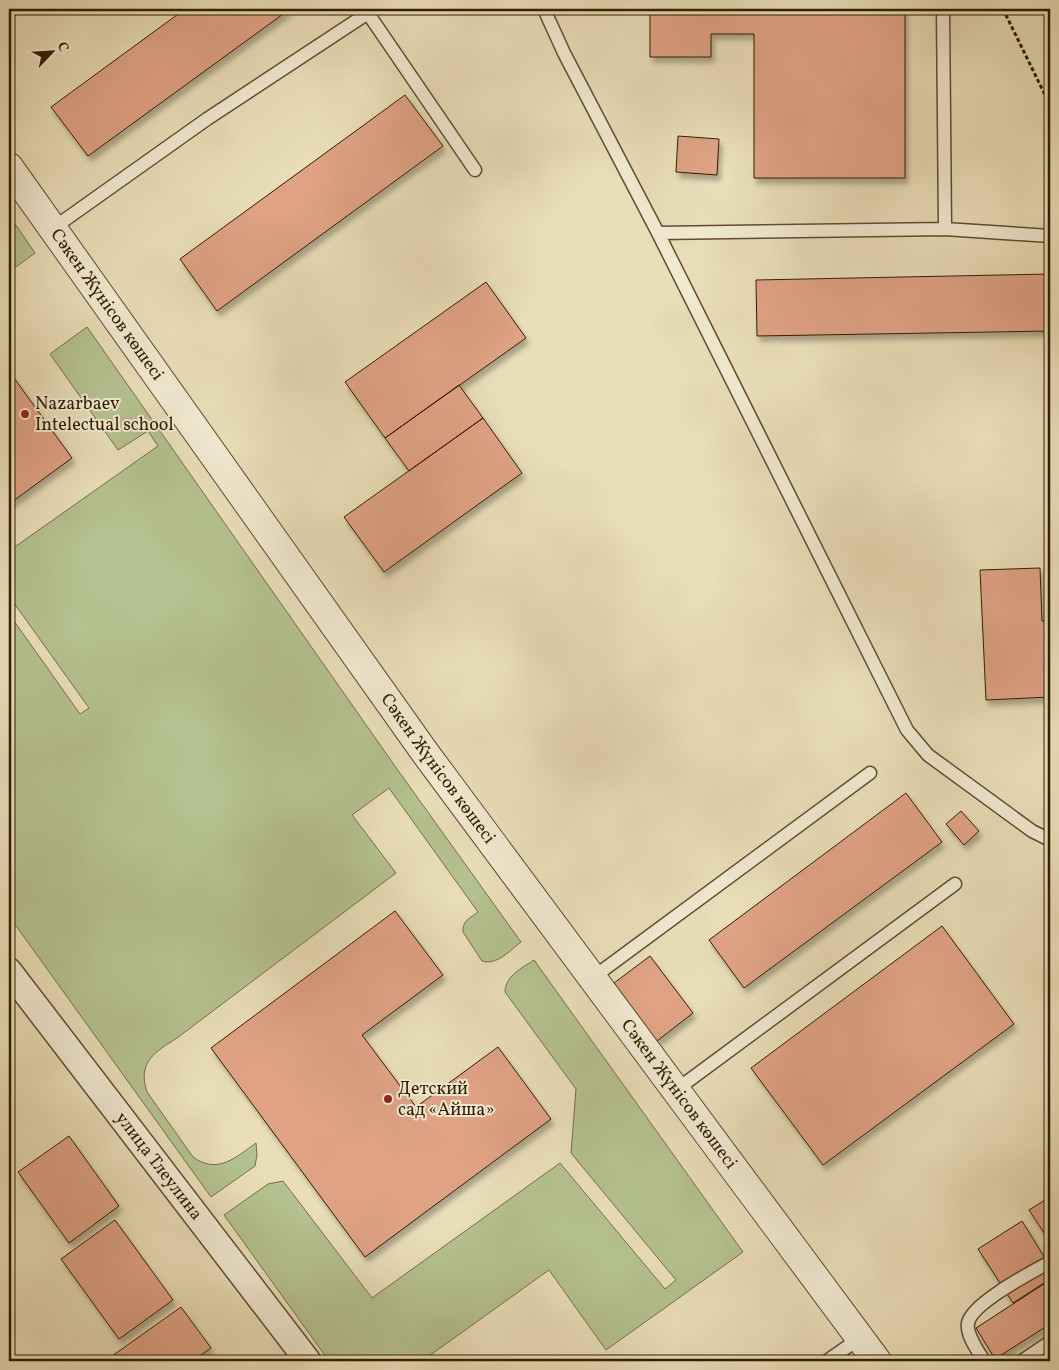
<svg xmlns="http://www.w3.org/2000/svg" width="1059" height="1370" font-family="Vollkorn,serif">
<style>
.green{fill:#b5c190;stroke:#746e48}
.building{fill:#dfa285;stroke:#321c00;filter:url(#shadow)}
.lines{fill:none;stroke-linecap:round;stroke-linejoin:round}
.service-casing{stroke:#604c2e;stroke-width:15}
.minor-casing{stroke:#604c2e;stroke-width:28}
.tertiary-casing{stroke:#604c2e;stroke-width:30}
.path{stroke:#321c00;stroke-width:3;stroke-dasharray:4 2.5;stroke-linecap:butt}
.service{stroke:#f1ead2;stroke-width:12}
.minor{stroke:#f1ead2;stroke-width:25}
.tertiary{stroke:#f1ead2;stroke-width:28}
.poi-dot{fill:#8f2418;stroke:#f1ead2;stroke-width:2}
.labels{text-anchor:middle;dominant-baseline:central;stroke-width:4;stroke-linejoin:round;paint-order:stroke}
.street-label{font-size:18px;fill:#321c00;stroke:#f1ead2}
.poi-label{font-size:18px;fill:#321c00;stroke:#f1ead2;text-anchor:start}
</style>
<defs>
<filter id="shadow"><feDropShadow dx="3" dy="5.5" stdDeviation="2.5" flood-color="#0004"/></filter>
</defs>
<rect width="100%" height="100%" fill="#e9deb9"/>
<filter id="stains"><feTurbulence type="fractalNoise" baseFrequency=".004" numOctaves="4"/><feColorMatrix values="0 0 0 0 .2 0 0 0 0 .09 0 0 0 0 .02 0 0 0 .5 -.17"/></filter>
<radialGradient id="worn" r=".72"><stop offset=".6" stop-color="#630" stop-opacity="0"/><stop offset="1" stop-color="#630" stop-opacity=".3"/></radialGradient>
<path class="green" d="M9,215L35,253L9,272Z
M87,327L397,769L521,942C511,950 496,966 482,961L463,932C462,921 470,918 478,912L389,788L352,815L396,873L177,1038C155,1052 137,1062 147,1092L193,1157C218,1175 236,1157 256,1143L257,1155L255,1166L211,1197L9,916V614L80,714L89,708L9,596V551L158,446L148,431L118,450L50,354Z
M534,960L743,1252L606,1350L549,1270L422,1361H329L224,1215L268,1184L283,1181L372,1298L560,1163L665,1289L676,1280L571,1153L576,1089L505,992C505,976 522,968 534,960Z"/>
<path class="building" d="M185,9H290L88,156L51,107Z
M650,9H711V14H754V9H905V178H754V34H711V57H650Z
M405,95L443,146L217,311L180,259Z
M678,136L719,139L717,175L676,172Z
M1050,274V331L757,336L756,280Z
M486,282L526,338L385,438L345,382Z
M9,371L72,458L9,504Z
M459,385L483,418L409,471L385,438Z
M483,418L522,473L384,572L344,517Z
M1040,568L1042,621H1050V697L986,700L980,570Z
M906,793L942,842L744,988L709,940Z
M961,811L979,831L964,845L946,824Z
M395,911L443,975L362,1035L416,1107L498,1047L551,1119L365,1257L211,1048Z
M942,926L1014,1024L823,1165L751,1068Z
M650,956L693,1013L657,1041L614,983Z
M69,1136L119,1206L69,1243L18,1172Z
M1050,1197V1242L1029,1210Z
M115,1220L173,1300L119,1339L61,1259Z
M1022,1221L1050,1266V1279L1013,1303L978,1249Z
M1050,1280V1324L995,1359L976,1328Z
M181,1307L211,1348L192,1361H105Z"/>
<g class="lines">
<defs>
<path id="service" d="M365,9L475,170
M544,9L564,53L658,233L907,730L928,755L1032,831L1050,840
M943,9L945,229
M52,229L207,119L368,13
M658,233L945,229L1050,236
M591,979L870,773
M676,1090L955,884
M827,1361L860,1338
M984,1361C978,1351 966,1335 968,1323C972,1303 1032,1272 1050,1262
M1022,1361L1050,1342"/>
<g id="minor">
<path id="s1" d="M9,971L308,1361"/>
</g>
<g id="tertiary">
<path id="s2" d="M9,167L426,754L877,1361"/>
</g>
</defs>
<use href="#service" class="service-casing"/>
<use href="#minor" class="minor-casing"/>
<use href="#tertiary" class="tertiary-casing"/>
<path class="path" d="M1003,9L1050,105"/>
<use href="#service" class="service"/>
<use href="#minor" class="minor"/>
<use href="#tertiary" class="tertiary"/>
</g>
<g class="poi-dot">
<circle cx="25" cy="414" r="5"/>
<circle cx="388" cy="1099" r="5"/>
</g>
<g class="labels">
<g class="street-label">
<text stroke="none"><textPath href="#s2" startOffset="169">Сәкен Жүнісов көшесі</textPath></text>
<text stroke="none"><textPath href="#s2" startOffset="739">Сәкен Жүнісов көшесі</textPath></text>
<text stroke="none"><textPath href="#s2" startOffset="1144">Сәкен Жүнісов көшесі</textPath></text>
<text stroke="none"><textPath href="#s1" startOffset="246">улица Тлеулина</textPath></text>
</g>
<g class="poi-label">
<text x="35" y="404">Nazarbaev<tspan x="35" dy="21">Intelectual school</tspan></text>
<text x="398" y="1089">Детский<tspan x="398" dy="21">сад «Айша»</tspan></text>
</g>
</g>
<rect width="1059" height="1370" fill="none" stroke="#e9deb9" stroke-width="30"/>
<rect x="10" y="10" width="1039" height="1350" fill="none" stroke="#321c00" stroke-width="2.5"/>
<rect x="15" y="15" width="1029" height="1340" fill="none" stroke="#321c00"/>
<g transform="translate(52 52) rotate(65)" stroke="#f1ead2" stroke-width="4" paint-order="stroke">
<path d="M0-4L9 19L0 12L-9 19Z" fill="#321c00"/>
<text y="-8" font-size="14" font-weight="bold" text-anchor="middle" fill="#321c00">С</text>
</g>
<rect width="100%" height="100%" filter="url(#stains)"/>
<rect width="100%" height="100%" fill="url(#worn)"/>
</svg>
